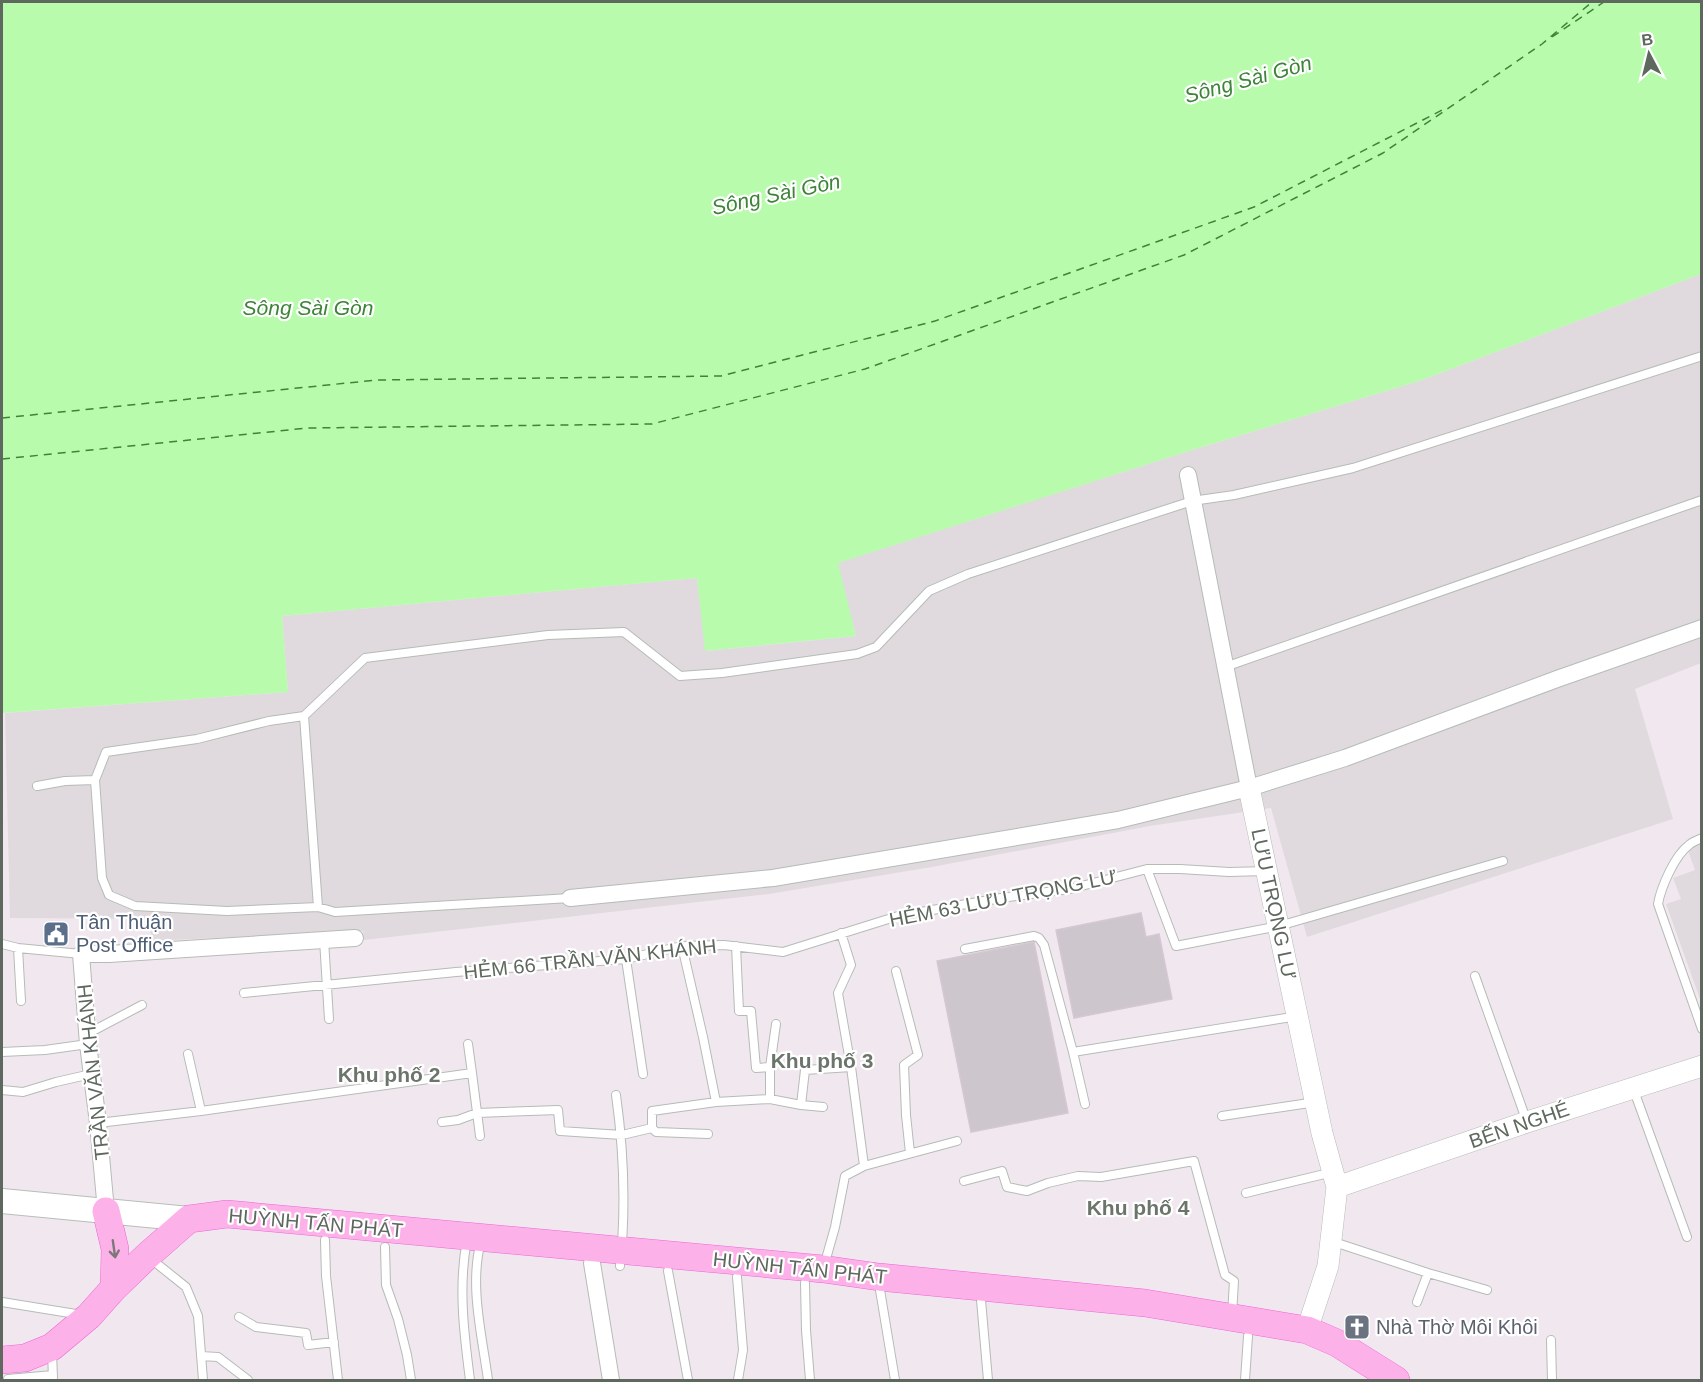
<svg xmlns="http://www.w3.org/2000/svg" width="1703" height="1382" font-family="Helvetica,sans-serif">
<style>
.industrial{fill:#e0dadf}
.water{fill:#b8fbad}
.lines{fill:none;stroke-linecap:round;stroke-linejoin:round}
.ferry{stroke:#3e8339;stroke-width:1.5;stroke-dasharray:8 6;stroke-linecap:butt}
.building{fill:#cec6cd;stroke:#d5c7d4;stroke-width:1.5}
.service-casing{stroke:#b5bcb6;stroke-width:10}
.minor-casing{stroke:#b5bcb6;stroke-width:18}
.tertiary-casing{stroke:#b5bcb6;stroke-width:22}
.secondary-casing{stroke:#b6bfb7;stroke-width:26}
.primary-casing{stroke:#ec66d9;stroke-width:28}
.service{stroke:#fff;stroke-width:8}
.minor{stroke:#fff;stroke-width:16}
.tertiary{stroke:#fff;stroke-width:21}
.secondary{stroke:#fff;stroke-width:24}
.primary{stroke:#fcb2e8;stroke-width:27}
.oneway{stroke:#7e777a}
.labels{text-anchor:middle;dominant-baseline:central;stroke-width:4.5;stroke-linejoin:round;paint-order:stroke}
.street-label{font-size:20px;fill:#5f685f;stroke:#fff}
.service-label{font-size:20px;fill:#4e5e75;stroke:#fff;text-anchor:start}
.worship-label{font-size:20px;fill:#5b616d;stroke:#fff;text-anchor:start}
.water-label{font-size:21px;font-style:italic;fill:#3e8339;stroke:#fff}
.neighbourhood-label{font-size:21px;font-weight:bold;fill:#6c756b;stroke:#fff}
</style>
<rect width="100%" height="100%" fill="#f1e8ef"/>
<path class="industrial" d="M1701,274V663L1635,689L1673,819L1307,937L1271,808L1150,826L932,867L769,894L364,940L363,931L151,941L150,919L10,918L5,713L288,692L282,616L697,578L706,651L856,636L837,563L1192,450L1422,380Z
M1701,843V1002L1666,904L1681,899L1673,878L1695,870L1687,848Z"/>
<path class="water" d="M2,2H1701V274L1422,380L1192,450L838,563L856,636L705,651L697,578L282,616L288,692L2,713Z"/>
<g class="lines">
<path class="ferry" d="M1552,37L1604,2
M2,418L377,380L721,376L935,321L1254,207L1446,108
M2,459L308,428L652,424L865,369L1184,255L1383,153L1542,44L1592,2"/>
</g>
<path class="building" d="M1141,913L1146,937L1159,934L1172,999L1074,1018L1056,930Z
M1034,942L1068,1113L971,1132L937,961Z"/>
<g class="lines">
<defs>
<path id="service" d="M1225,667L1702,500
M304,716L318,907
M37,786L65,781L95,780
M1702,838C1698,840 1692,842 1689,845C1675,855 1661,887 1658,904L1702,1029
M1147,869H1180L1229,872L1267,871
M570,898L335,912L318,907L227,911L135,906L109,895L102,878L95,780L106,752L197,739L269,721L304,716L365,658L548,635L624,632L680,676L722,673L857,654L876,647L929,591L968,574L1192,501L1234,495L1353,468L1702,356
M324,940L329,1019
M2,944L18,948L81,954
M682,946L703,1037L716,1102
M736,946L739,1011H751L756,1068L770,1067V1099
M18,948L21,1001
M965,949L1034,936L1039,938L1044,945L1073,1052L1085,1104
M626,959L643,1074
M896,971L918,1055L904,1065L906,1115L910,1153
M1475,976L1527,1122
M244,993L456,972L626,959L682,946L724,945L783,952L898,916L1001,898L1070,889L1147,869L1176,946L1279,926L1503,861
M87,1034L142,1005
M468,1044L472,1073
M2,1052L45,1050L88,1044
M1073,1052L1298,1016
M188,1054L201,1111
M770,1067L776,1024
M1633,1088L1687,1237
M2,1090L23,1092L56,1082L91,1074
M616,1095C624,1152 626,1209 620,1266
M801,1105L805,1070L851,1067
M1222,1116L1316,1102
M442,1122L458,1120L477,1113L558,1110L560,1131L622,1135L652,1128
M98,1123L201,1111L472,1073L480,1136
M652,1128V1111L716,1102L770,1099L801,1105L823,1107
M652,1128L656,1132L708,1134
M864,1166L957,1141
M964,1181L1002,1171L1007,1187L1027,1191L1048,1183L1078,1176L1101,1177L1194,1161L1225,1275L1234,1281L1232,1315
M1246,1193L1333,1172
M325,1240L326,1276L338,1380
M467,1240C458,1286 464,1334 470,1380
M481,1241C469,1285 482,1335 488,1380
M1331,1241L1428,1273
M385,1247L386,1285L398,1319L407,1355L411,1380
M151,1259L186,1287L198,1316L203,1380
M824,1266L835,1227L845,1176L864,1166L851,1067L838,993L851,965L841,933
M668,1271L688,1380
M737,1277L743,1350L738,1380
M805,1283L806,1330L810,1380
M880,1290L895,1380
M981,1300L988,1380
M2,1302L82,1315
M1417,1302L1428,1273L1487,1290
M239,1317L256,1327L306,1333L308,1345L334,1342
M1551,1340L1552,1380
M52,1350L53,1380
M201,1356L218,1357L248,1380
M8,1379L53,1375
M1245,1380L1248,1336"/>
<path id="minor" d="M1188,475L1249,788
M570,898L773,878L1118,820L1249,788L1345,758L1557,679L1702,628
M106,1211L98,1123L88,1044L81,954H109L355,938
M592,1263L611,1380"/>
<path id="tertiary" d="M1249,788L1322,1133L1337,1187L1328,1266L1307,1330
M1337,1187L1527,1122L1702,1066"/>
<path id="secondary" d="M2,1201L189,1219"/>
<path id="primary" d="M106,1211L115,1249L114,1288
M189,1219L227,1214L823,1269L879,1277L1145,1303L1307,1330L1337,1343L1396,1380
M2,1360L25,1358L52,1347L89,1316L114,1288L147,1256L189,1219"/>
</defs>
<use href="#service" class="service-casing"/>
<use href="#minor" class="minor-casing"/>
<use href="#tertiary" class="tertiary-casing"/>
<use href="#secondary" class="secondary-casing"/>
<use href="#primary" class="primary-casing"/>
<use href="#service" class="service"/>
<use href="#minor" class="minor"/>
<use href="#tertiary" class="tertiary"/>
<use href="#secondary" class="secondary"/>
<use href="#primary" class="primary"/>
</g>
<defs><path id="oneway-shaft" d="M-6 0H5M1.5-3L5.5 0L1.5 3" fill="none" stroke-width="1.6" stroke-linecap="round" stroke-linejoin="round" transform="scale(1.5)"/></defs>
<use class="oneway" href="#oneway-shaft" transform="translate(114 1249) rotate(82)"/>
<defs>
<symbol id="civic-square" viewBox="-11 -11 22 22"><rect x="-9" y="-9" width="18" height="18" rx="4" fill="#5c6f8a" stroke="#fff"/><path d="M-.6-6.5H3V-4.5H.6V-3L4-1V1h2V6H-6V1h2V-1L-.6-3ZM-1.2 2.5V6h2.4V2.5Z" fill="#fff"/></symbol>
<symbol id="church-square" viewBox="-11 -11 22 22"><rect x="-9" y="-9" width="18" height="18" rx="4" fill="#6b7280" stroke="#fff"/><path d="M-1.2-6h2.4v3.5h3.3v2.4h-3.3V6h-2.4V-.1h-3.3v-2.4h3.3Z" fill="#fff"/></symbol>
</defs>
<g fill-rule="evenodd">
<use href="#civic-square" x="41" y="919" width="30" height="30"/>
<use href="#church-square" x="1342" y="1312" width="30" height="30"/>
</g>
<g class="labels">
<g class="street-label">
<text transform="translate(1003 898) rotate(-11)">HẺM 63 LƯU TRỌNG LƯ</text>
<text transform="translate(1274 904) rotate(78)">LƯU TRỌNG LƯ</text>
<text transform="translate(590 959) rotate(-6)">HẺM 66 TRẦN VĂN KHÁNH</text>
<text transform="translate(93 1072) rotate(-96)">TRẦN VĂN KHÁNH</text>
<text transform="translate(1519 1125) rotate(-19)">BẾN NGHÉ</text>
<text transform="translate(316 1223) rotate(5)">HUỲNH TẤN PHÁT</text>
<text transform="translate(800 1268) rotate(6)">HUỲNH TẤN PHÁT</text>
</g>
<g class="service-label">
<text x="76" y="922">Tân Thuận<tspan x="76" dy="23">Post Office</tspan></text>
</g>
<g class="worship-label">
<text x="1376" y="1327">Nhà Thờ Môi Khôi</text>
</g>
<g class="water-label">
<text transform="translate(1248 79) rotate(-15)">Sông Sài Gòn</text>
<text transform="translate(776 194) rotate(-12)">Sông Sài Gòn</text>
<text x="308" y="307">Sông Sài Gòn</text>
</g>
<g class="neighbourhood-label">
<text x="822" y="1060">Khu phố 3</text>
<text x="389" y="1074">Khu phố 2</text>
<text x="1138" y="1207">Khu phố 4</text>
</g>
</g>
<rect width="1703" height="1382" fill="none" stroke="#5f685f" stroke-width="6"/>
<g transform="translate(1649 54) rotate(353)" stroke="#ffffff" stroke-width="4.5" paint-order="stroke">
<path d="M0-4.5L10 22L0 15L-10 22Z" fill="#5f685f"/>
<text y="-9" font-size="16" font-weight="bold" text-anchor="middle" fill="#5f685f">B</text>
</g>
</svg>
